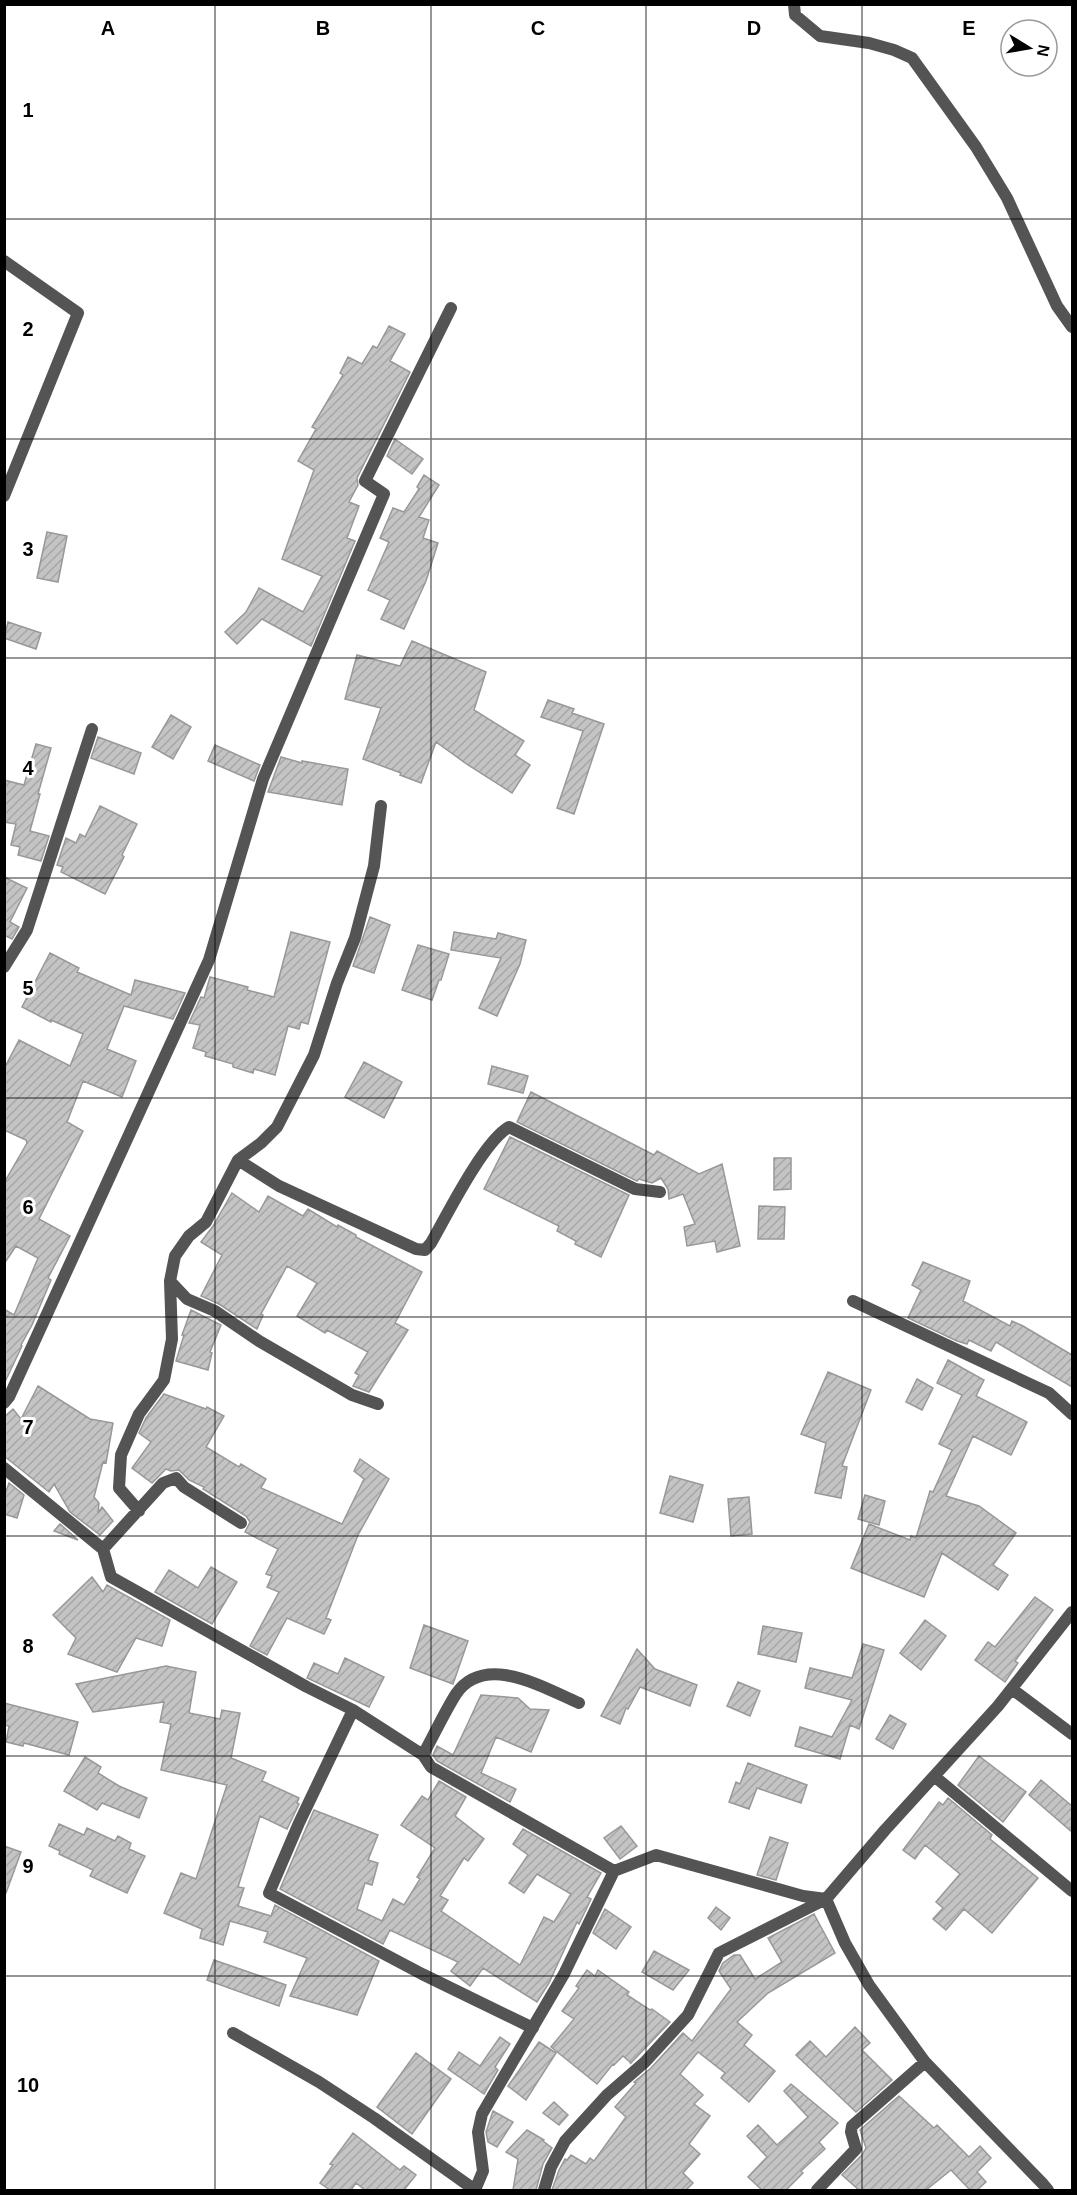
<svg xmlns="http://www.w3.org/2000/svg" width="1077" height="2195" font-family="Arial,sans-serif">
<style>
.building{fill:url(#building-hatch);stroke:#989898;stroke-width:1.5}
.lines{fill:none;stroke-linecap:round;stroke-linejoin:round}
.street{stroke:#545454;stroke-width:12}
.grid{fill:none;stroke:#000;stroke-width:1.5;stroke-opacity:0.55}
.grid-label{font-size:20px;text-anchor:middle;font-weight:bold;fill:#000;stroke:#fff;stroke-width:6;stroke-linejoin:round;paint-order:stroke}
</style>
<defs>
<pattern id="building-hatch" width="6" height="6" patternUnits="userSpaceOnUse" patternTransform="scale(1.5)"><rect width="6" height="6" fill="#c4c4c4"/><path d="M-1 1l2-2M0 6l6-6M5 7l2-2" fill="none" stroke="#a7a7a7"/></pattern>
</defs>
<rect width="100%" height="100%" fill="#fff"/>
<path class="building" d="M389,326L405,334L390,361L410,372L357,478L358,485L349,502L359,506L347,538L355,541L311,646L262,619L237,644L225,632L246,612L259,588L303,612L322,576L282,559L314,470L298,461L316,429L312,427L343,375L340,373L348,357L362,364L373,346L377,348Z
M395,439L423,459L412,474L387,456Z
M424,475L439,485L419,517L429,520L423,538L438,543L426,581L404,629L381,619L390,600L368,590L389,542L380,538L393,508L404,512L419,489L417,487Z
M47,532L67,536L58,582L37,578Z
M8,622L41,633L36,649L4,638Z
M412,641L486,672L474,710L524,741L515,755L530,765L512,793L468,765L436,742L421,783L400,775L401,773L363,759L381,708L345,699L357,655L400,666Z
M548,700L574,709L572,713L604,724L574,814L557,808L583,731L541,717Z
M171,715L191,727L173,759L152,747Z
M98,737L141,753L134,774L91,758Z
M36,744L51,748L38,794H40L30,831L49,836L41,861L18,855L20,847L11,845L16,824L4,822V780L24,785Z
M215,745L260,765L254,781L208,761Z
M281,757L302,763V761L348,769L342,805L268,792Z
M100,806L137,824L122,855L124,857L105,894L61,872L63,867L57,865L66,838L76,843L80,834L85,837Z
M4,877L27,888L10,922L19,927L12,939L4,935Z
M370,917L390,925L374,973L353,966Z
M291,932L330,942L308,1024L301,1022L299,1029L288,1026L275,1075L254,1069L253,1073L233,1067V1064L205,1056L206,1052L193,1048L200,1025L189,1023L201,997L204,998L210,977L248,987L247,990L274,997Z
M454,932L496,939L498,933L526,940L520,964L497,1016L479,1008L501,958L451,950Z
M418,945L449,954L441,980H439L432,1000L402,990Z
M50,953L79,968L77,972L131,995L135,980L185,993L173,1019L124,1006L107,1049L136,1061L122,1097L83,1081L67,1122L83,1131L39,1219L70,1236L48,1278L51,1280L32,1325L21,1345L22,1346L4,1384V1309L14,1315L38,1258L16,1246L4,1264V1183L27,1143L26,1140L4,1130V1069L19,1040L70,1066L83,1034L51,1020V1022L22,1007Z
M364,1062L402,1082L384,1118L345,1097Z
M492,1066L528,1076L523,1093L488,1084Z
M531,1092L654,1155L657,1151L699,1174L722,1164L740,1246L717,1252L715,1241L687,1246L684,1227L695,1224L683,1194L669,1199L668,1189L661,1178L652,1183L639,1179L637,1181L517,1122Z
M510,1137L629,1195L601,1257L575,1244L576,1241L557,1231L559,1226L484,1189Z
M774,1158H791V1189L774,1190Z
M232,1193L259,1212L268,1196L303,1216L308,1209L337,1227L338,1225L356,1235V1237L422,1272L395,1323L408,1330L369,1392L353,1386L359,1375L355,1373L368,1352L327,1330L325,1333L297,1316L317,1283L287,1266L261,1314L263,1315L257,1329L219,1304L201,1296L222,1255L201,1242L213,1226Z
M759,1206L785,1207L784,1239H758Z
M923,1262L970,1281L963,1301L1010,1326L1012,1321L1023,1326L1072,1355V1387L996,1342L991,1351L969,1340L967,1344L957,1341L908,1318L921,1290L912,1285Z
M191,1310L221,1325L210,1352L212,1353L208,1370L176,1361L184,1335H182Z
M948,1360L984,1380L976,1396L1027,1422L1011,1455L973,1436L946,1496L979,1506L1016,1533L993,1565L1008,1575L998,1590L942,1553L924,1597L851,1568L869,1524L910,1540L911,1536L916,1538L930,1491L933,1492L952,1450L939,1444L962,1395L937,1383Z
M828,1372L871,1390L842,1466L847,1467L841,1498L815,1493L826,1443L801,1434Z
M917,1379L933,1388L922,1410L906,1402Z
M38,1386L90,1419L113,1423L106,1463L103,1462L94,1497L99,1503L98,1513L102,1507L113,1521L100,1535L70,1512L54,1484L49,1492L4,1456V1417L13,1409L21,1419Z
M164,1394L206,1409L207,1407L224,1416L206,1447L239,1467L241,1464L266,1479L261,1488L342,1524L364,1479L354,1471L360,1459L389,1479L358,1535L326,1618L331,1620L324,1634L287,1618L267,1655L250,1646L279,1592L267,1587L272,1576L266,1574L278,1549L245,1532L250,1522L246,1516L203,1489L204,1487L189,1480L179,1470L171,1471L166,1469L152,1483L132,1468L151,1442L139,1433L146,1418Z
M670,1476L703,1485L693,1522L660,1513Z
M9,1483L24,1495L17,1518L4,1514V1497Z
M865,1495L885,1501L879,1525L858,1519Z
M749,1497L752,1534L731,1536L728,1499Z
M60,1524L78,1540L54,1531Z
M211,1567L237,1582L212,1624L155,1592L169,1570L198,1588Z
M92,1577L103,1592L107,1585L170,1620L162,1646L136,1638L117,1672L68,1654L76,1638L53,1615Z
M1035,1597L1053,1610L1015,1661L1018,1663L1005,1682L975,1660L988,1642L995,1647Z
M925,1620L946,1636L921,1670L900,1653Z
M424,1625L468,1641L453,1684L410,1668Z
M763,1626L802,1633L796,1662L758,1654Z
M863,1644L884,1650L859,1729L850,1725L840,1759L795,1746L800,1727L832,1737L852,1700L805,1688L810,1668L852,1678Z
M637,1649L655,1669L697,1685L690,1706L640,1687L628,1709L626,1708L620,1724L601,1716Z
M345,1658L384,1677L369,1707L307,1678L314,1663L338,1674Z
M166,1666L196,1672L189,1713L220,1719L222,1710L240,1713L231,1758L266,1772L262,1781L299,1798L297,1803L299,1804L287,1829L260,1816L238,1887L244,1888L238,1906L271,1916L275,1905L379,1961L357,2015L290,1996L307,1958L264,1942L268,1932L230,1921L223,1945L200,1938L202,1929L164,1913L181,1873L196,1879L227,1785L161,1770L171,1724L160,1722L164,1702L93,1712L76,1684Z
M738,1682L760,1691L750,1716L727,1706Z
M481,1695L518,1698L530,1709L549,1710L531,1752L496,1737L481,1773L516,1789L510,1802L437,1761L433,1755L437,1746L453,1755Z
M4,1703L78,1722L69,1755L24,1743L23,1746L6,1742L9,1726L4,1725Z
M890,1715L906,1724L893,1749L876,1739Z
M979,1756L1026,1792L1003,1822L958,1785Z
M85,1757L101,1767L98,1773L119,1786L147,1798L139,1818L102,1803L97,1810L64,1791Z
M748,1763L807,1785L801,1803L757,1788L749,1809L729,1802L736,1782L740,1784Z
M1041,1780L1072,1806V1832L1029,1795Z
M439,1781L466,1797L455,1816L484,1839L468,1861L464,1858L440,1896L448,1900L441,1911L520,1965L544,1917L554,1922L571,1894L537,1874L524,1893L509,1883L528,1855L513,1844L523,1829L601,1873L587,1897L591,1899L579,1924L577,1922L549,1983L537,2002L483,1968L470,1986L451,1971L458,1962L390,1930L383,1944L280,1889L314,1810L378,1835L368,1860L378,1863L372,1885L365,1883L357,1909L382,1921L393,1899L404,1905L420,1879L417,1877L435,1848L401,1825L422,1796L428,1800Z
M948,1798L992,1835L990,1839L1038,1878L992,1933L964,1909L946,1930L933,1919L943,1908L936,1902L960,1874L925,1845L915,1859L903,1850L939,1802L943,1805Z
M59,1824L84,1835L87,1828L115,1841L118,1836L131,1843L129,1849L145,1856L127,1893L90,1876L93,1870L59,1854L60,1851L49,1846Z
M621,1826L637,1846L620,1859L604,1838Z
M770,1837L788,1843L776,1880L757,1875Z
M4,1846L21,1852L6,1893H4Z
M716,1907L730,1918L721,1930L708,1918Z
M605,1909L631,1927L616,1949L593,1933Z
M814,1914L835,1953L768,1993L737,2022L752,2035L744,2045L775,2071L749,2102L721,2078L725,2073L698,2052L680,2074L703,2095L694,2104L710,2116L689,2144L700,2154L683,2173L693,2183L686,2190H552L559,2170L565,2159L567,2160L571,2155L586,2164L590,2158L594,2161L626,2117L615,2107L636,2083L634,2082L651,2068L683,2033L692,2041L731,1989L719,1971L723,1963L734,1955H740L755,1979L782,1962L768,1938Z
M654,1951L689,1970L673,1990L642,1972Z
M214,1960L286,1985L279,2006L207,1980Z
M587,1970L595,1976L598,1970L629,1992L627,1995L650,2010L652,2009L670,2022L630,2064L631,2063L623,2056L614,2065L613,2064L597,2084L551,2047L574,2019L562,2011L579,1988L576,1986Z
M855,2027L870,2043L862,2050L892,2080L856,2112L796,2055L810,2041L826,2057Z
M500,2037L510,2044L495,2067L498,2070L484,2094L448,2069L459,2052L480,2066Z
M539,2042L556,2053L526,2100L508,2086Z
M416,2053L451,2079L412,2134L377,2107Z
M791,2084L838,2123L819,2142L825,2149L801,2171L803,2173L786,2190H762L748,2177L767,2157L747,2136L758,2125L777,2145L808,2117L784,2091Z
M899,2096L934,2128L937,2125L969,2157L980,2146L991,2158L977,2172L986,2182L977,2190H970L951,2170L926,2190H859L842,2175L862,2155L866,2148L860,2130Z
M554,2102L568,2115L559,2125L543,2113Z
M493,2111L513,2122L497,2147L488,2142L486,2132Z
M527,2130L544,2140L543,2141L552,2148L543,2164L536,2190H513L518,2159L506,2152Z
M353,2133L400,2170L404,2166L416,2175L404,2190H365L356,2183L351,2190H330L320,2183L333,2165L330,2164Z"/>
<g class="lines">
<path class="street" d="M794,4L795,15L820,36L869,43L894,50L912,58L976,147L1007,198L1057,306L1072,327
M4,261L78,313L4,496
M4,967L27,930L92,729
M238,1160L279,1186L416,1249L425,1250L431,1243C447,1215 483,1142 509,1127L635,1189L660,1192
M170,1281L187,1299L215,1311L259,1341L352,1395L378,1404
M853,1301L1049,1393L1072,1414
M4,1403L9,1397L209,960L263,779L384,494L365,481L451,308
M4,1468L103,1549L111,1577L307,1687L353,1710L423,1755L431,1767L614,1871L656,1855L803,1896L826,1899
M139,1511L119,1488L121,1455L139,1414L164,1380L172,1339L170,1281L175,1256L189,1236L206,1222L238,1160L261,1143L277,1127L314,1055L337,983L355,938L374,866L381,806
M103,1549L163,1483L176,1478L184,1487L241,1523
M1012,1689L1072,1734
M353,1710L299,1823L269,1893L422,1974L533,2028
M423,1755C434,1735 444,1713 456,1694C485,1652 544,1688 579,1703
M934,1776L1072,1891
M826,1899L845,1943L869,1985L925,2062L1043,2184L1048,2190
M233,2033L319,2082L374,2118L475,2190
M475,2190L483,2171L478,2132L482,2114L564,1974L614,1871
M544,2190L551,2167L565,2141L607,2095L645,2062L688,2015L719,1953L826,1899L885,1830L998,1706L1072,1612
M817,2190L856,2149L851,2132L852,2126L925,2062"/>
</g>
<path class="grid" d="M215,4V2190M431,4V2190M646,4V2190M862,4V2190M4,219H1072M4,439H1072M4,658H1072M4,878H1072M4,1098H1072M4,1317H1072M4,1536H1072M4,1756H1072M4,1976H1072"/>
<g class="grid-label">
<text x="108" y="35">A</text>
<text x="323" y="35">B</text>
<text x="538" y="35">C</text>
<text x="754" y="35">D</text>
<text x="969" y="35">E</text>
<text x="28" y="117">1</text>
<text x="28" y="336">2</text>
<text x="28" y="556">3</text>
<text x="28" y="775">4</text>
<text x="28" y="995">5</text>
<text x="28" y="1214">6</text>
<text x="28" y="1434">7</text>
<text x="28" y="1653">8</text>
<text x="28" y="1873">9</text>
<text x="28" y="2092">10</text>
</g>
<rect width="1077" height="2195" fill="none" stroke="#000000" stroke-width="12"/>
<g transform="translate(1029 48) rotate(101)"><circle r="28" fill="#ffffff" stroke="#999999" stroke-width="1.5"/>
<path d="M0-4.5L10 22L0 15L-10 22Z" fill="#000000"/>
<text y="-9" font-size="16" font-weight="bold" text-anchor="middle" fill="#000000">N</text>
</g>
</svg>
